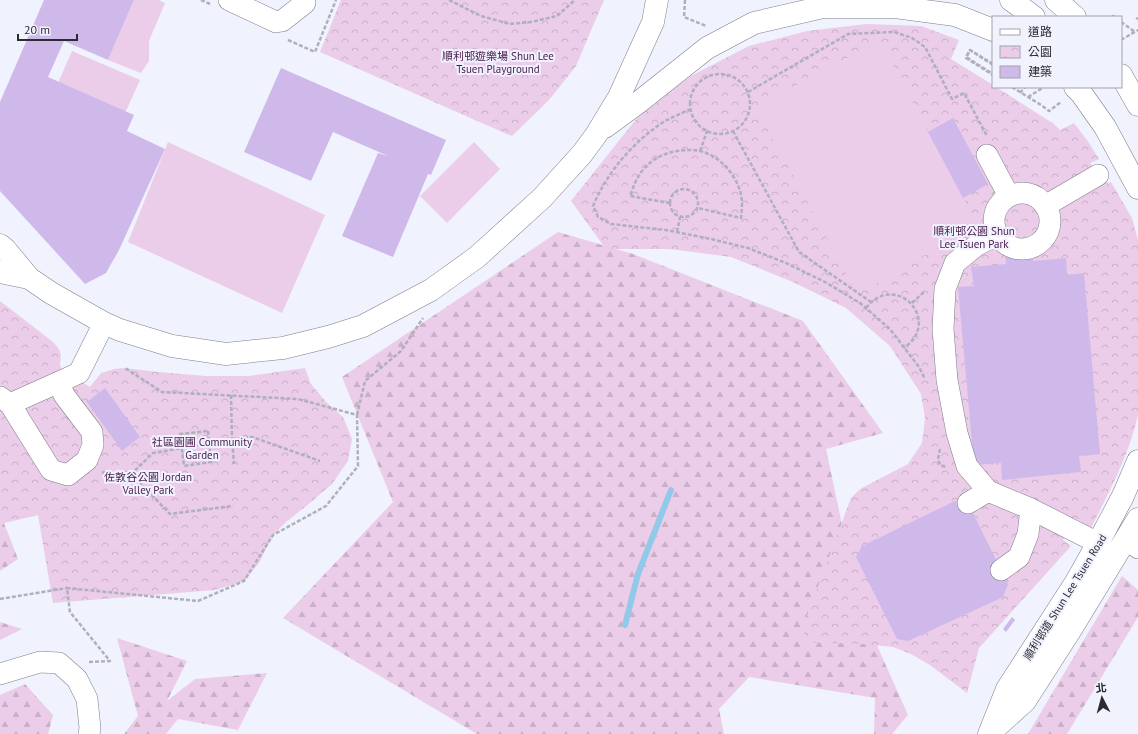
<svg xmlns="http://www.w3.org/2000/svg" width="1138" height="734" font-family="'PT Sans','Noto Sans TC',sans-serif">
<style>
.forest{fill:url(#forest-firs)}
.park{fill:url(#park-crowns)}
.pitch{fill:#ebcce9}
.lines{fill:none;stroke-linecap:round;stroke-linejoin:round}
.stream{stroke:#91c9e8;stroke-width:6}
.building{fill:#cfb9eb}
.minor-casing{stroke:#7d7e89;stroke-width:22}
.major-casing{stroke:#7d7e89;stroke-width:23}
.path{stroke:#afb0ba;stroke-width:2.5;stroke-dasharray:4 2;stroke-linecap:butt}
.minor{stroke:#fff;stroke-width:21}
.major{stroke:#fff;stroke-width:22}
.path-bridge{stroke:#afb0ba;stroke-width:2.5;stroke-dasharray:4 2;stroke-linecap:butt}
.labels{text-anchor:middle;dominant-baseline:central;stroke-width:4;stroke-linejoin:round;paint-order:stroke}
.park-label{font-size:11px;fill:#4c194b;stroke:#f0f2fe}
.street-label{font-size:11px;fill:#2b2b30;stroke:#f0f2fe}
</style>
<defs>
<pattern id="forest-firs" width="22" height="20" patternUnits="userSpaceOnUse"><rect width="22" height="20" fill="#ebcce9"/><path d="M5 1l3.5 6h-7zM16 11l3.5 6h-7z" fill="#caafc8"/></pattern>
<pattern id="park-crowns" width="20" height="18" patternUnits="userSpaceOnUse"><rect width="20" height="18" fill="#ebcce9"/><path d="M2 6a3 3 0 1 1 6 0M12 15a3 3 0 1 1 6 0" fill="none" stroke="#caafc8"/></pattern>
</defs>
<rect width="100%" height="100%" fill="#f0f2fe"/>
<path class="forest" d="M558,232L633,254L803,321L883,433L826,449L859,605L908,715L892,734H874L875,698L749,677L719,709L724,734H477L283,618L393,502L342,377Z
M0,513L18,559L0,571Z
M1122,576L1138,590V617L1067,734H1028Z
M0,622L22,629L0,640Z
M117,638L187,661L167,701L195,679L267,673L238,730L178,719L166,734H124L138,716Z
M25,684L53,715L48,734H0V695Z"/>
<path class="park" d="M341,0H604L576,66L549,100L512,136L320,52Z
M867,24L921,26L959,40L951,59L993,85V87H996L1054,124L1060,130L1074,123L1087,140L1099,159L1090,163L1104,184L1111,182L1132,218L1138,240V415C1129,455 1109,492 1091,528L1076,519L1063,540L1071,546L979,648L967,693L930,665L911,654L893,647L863,644L805,642L803,626L851,498L860,489L908,464L922,443L925,418L921,394L890,346L846,308L793,282L731,257L670,249H606L571,201L637,118L691,76L749,46L807,31Z
M0,301L53,342L59,349L61,355L60,365L62,370L90,387L101,373L114,369L125,368L158,372L206,376H249L305,368L311,384L326,402L343,417L352,439L348,461L332,484L311,502L286,522L273,535L259,563L244,581L215,590L53,603L38,515L0,524Z"/>
<path class="pitch" d="M134,0H159L165,3L149,41V61L141,73L108,60Z
M872,45L884,49L971,212L968,230L868,288L852,284L760,115L764,102Z
M72,51L140,80L121,122L54,92Z
M168,142L325,215L282,313L128,242Z
M474,142L500,169L447,223L420,196Z"/>
<g class="lines">
<path class="stream" d="M625,625L638,574L671,490"/>
</g>
<path class="building" d="M44,0H134L108,60L64,41L48,77L134,115L127,131L165,149L119,250L106,273L85,284L0,191V102Z
M281,68L446,140L431,175L428,174L393,257L342,236L378,153L388,156L333,132L311,181L244,152Z
M953,118L988,184L963,198L928,132Z
M1032,253L1033,261L1066,258L1067,275L1084,273L1100,454L1079,456L1081,472L1002,480L1001,463L974,465L958,287L974,286L971,267L1006,264L1005,255Z
M105,388L140,437L122,451L87,402Z
M955,501L968,503L1008,584L1003,597L908,641L897,639L856,557L862,546Z
M1012,617L1015,620L1006,632L1003,629Z"/>
<g class="lines">
<defs>
<path id="minor" d="M229,0L276,22L282,21L305,3
M987,155L1009,196
M994 221a28 28 0 1 1 56 0a28 28 0 1 1-56 0Z
M1045,206L1098,175
M997,235L977,245L955,263L945,289L943,329L947,380L957,433L967,466L988,491L1031,509L1098,543
M0,397L10,404L51,470L68,475L87,460L93,445L92,432L64,395L59,382
M10,404L79,373L104,323
M968,503L988,491
M1126,538L1138,548
M1001,570L1019,557L1028,534L1031,509
M0,674L40,662L59,663L77,679L87,699L90,728L89,734"/>
<path id="major" d="M1011,0L1034,17
M1056,0L1075,17
M1121,75L1138,105
M1075,87L1081,93L1105,127L1138,188
M605,127L639,102L707,48L754,23L823,7H895L955,15L993,30
M0,245L5,249L29,278L51,293L104,323L120,330L172,346L226,354L283,348L328,337L363,326L431,290L477,257L542,198L582,154L596,135L619,97L653,22L657,0
M0,272L29,278
M993,730L1025,701L1073,626L1138,519
M989,734L1007,689L1076,582L1098,543L1123,496L1138,461"/>
</defs>
<use href="#minor" class="minor-casing"/>
<use href="#major" class="major-casing"/>
<path class="path" d="M201,0L210,4
M449,0L481,16L510,24L531,22L557,16L575,0
M685,0L684,17L706,26
M1113,17V16L1114,17
M1136,18L1138,19
M1121,22L1135,32
M1121,31H1122
M288,40L315,52L336,0
M1121,40L1138,30
M993,65L970,50L966,58L993,75
M690 104a30 30 0 1 1 60 0a30 30 0 1 1-60 0Z
M1012,87L1041,105L1049,111L1061,102
M748,92L848,34L894,32L912,38L925,47L952,99L964,93L987,136
M1020,93L1025,87
M1028,97L1044,87
M691,109C682,113 673,117 665,121C634,141 607,172 593,206L598,217L611,224L666,230L711,239L748,248L786,263L825,282L860,303L890,329L919,367L925,379
M733,131L799,252L871,302
M700,151L707,131
M670 203a14 14 0 1 1 28 0a14 14 0 1 1-28 0Z
M670,203L630,196C633,188 635,181 640,174C647,163 659,155 672,152C681,150 691,149 700,151C718,155 735,173 740,191C743,200 742,209 741,218L698,208
M986,218V209L989,201
M677,232L680,217
M912,303L924,292
M866,308C896,270 943,321 904,348
M231,395L232,439L234,464
M357,415L365,381L401,351L423,318
M208,431L211,462L184,466L180,434Z
M232,439L252,437L320,461
M210,446L232,442
M940,449L938,459L940,465L946,467
M102,472L128,477L153,453L182,448
M128,477L138,481L170,514L233,506
M0,599L67,588
M89,662L110,661L70,612L67,588L198,601L244,581L273,535L326,506L358,466L357,415L298,399L162,392L125,368"/>
<use href="#minor" class="minor"/>
<use href="#major" class="major"/>
<path class="path-bridge" d="M993,64L970,50L966,57L993,74"/>
</g>
<g class="labels">
<g class="park-label">
<text x="498" y="56">順利邨遊樂場 Shun Lee<tspan x="498" dy="13">Tsuen Playground</tspan></text>
<text x="974" y="231">順利邨公園 Shun<tspan x="974" dy="13">Lee Tsuen Park</tspan></text>
<text x="202" y="442">社區園圃 Community<tspan x="202" dy="13">Garden</tspan></text>
<text x="148" y="477">佐敦谷公園 Jordan<tspan x="148" dy="13">Valley Park</tspan></text>
</g>
<g class="street-label">
<text transform="translate(1065 597) rotate(-58)">順利邨道 Shun Lee Tsuen Road</text>
</g>
</g>
<rect x="992" y="16" width="130" height="72" fill="#f0f2fe" stroke="#a1a2ac"/>
<rect x="1000" y="29" width="20" height="6" fill="#ffffff" stroke="#a1a2ac"/>
<text x="1028" y="36" font-size="12" fill="#2b2b30">道路</text>
<rect x="1000" y="46" width="20" height="12" fill="url(#park-crowns)" stroke="#a1a2ac"/>
<text x="1028" y="56" font-size="12" fill="#2b2b30">公園</text>
<rect x="1000" y="66" width="20" height="12" fill="#cfb9eb" stroke="#a1a2ac"/>
<text x="1028" y="76" font-size="12" fill="#2b2b30">建築</text>
<g transform="translate(1102 698) rotate(354)" stroke="#f0f2fe" stroke-width="3" paint-order="stroke">
<path d="M0-3L7 15L0 10L-7 15Z" fill="#2b2b30"/>
<text y="-6" font-size="11" font-weight="bold" text-anchor="middle" fill="#2b2b30">北</text>
</g>
<path d="M18 34v6h59v-6" fill="none" stroke="#2b2b30" stroke-width="2"/>
<text x="24" y="34" font-size="12" fill="#2b2b30" stroke="#f0f2fe" stroke-width="3" paint-order="stroke">20 m</text>
</svg>
